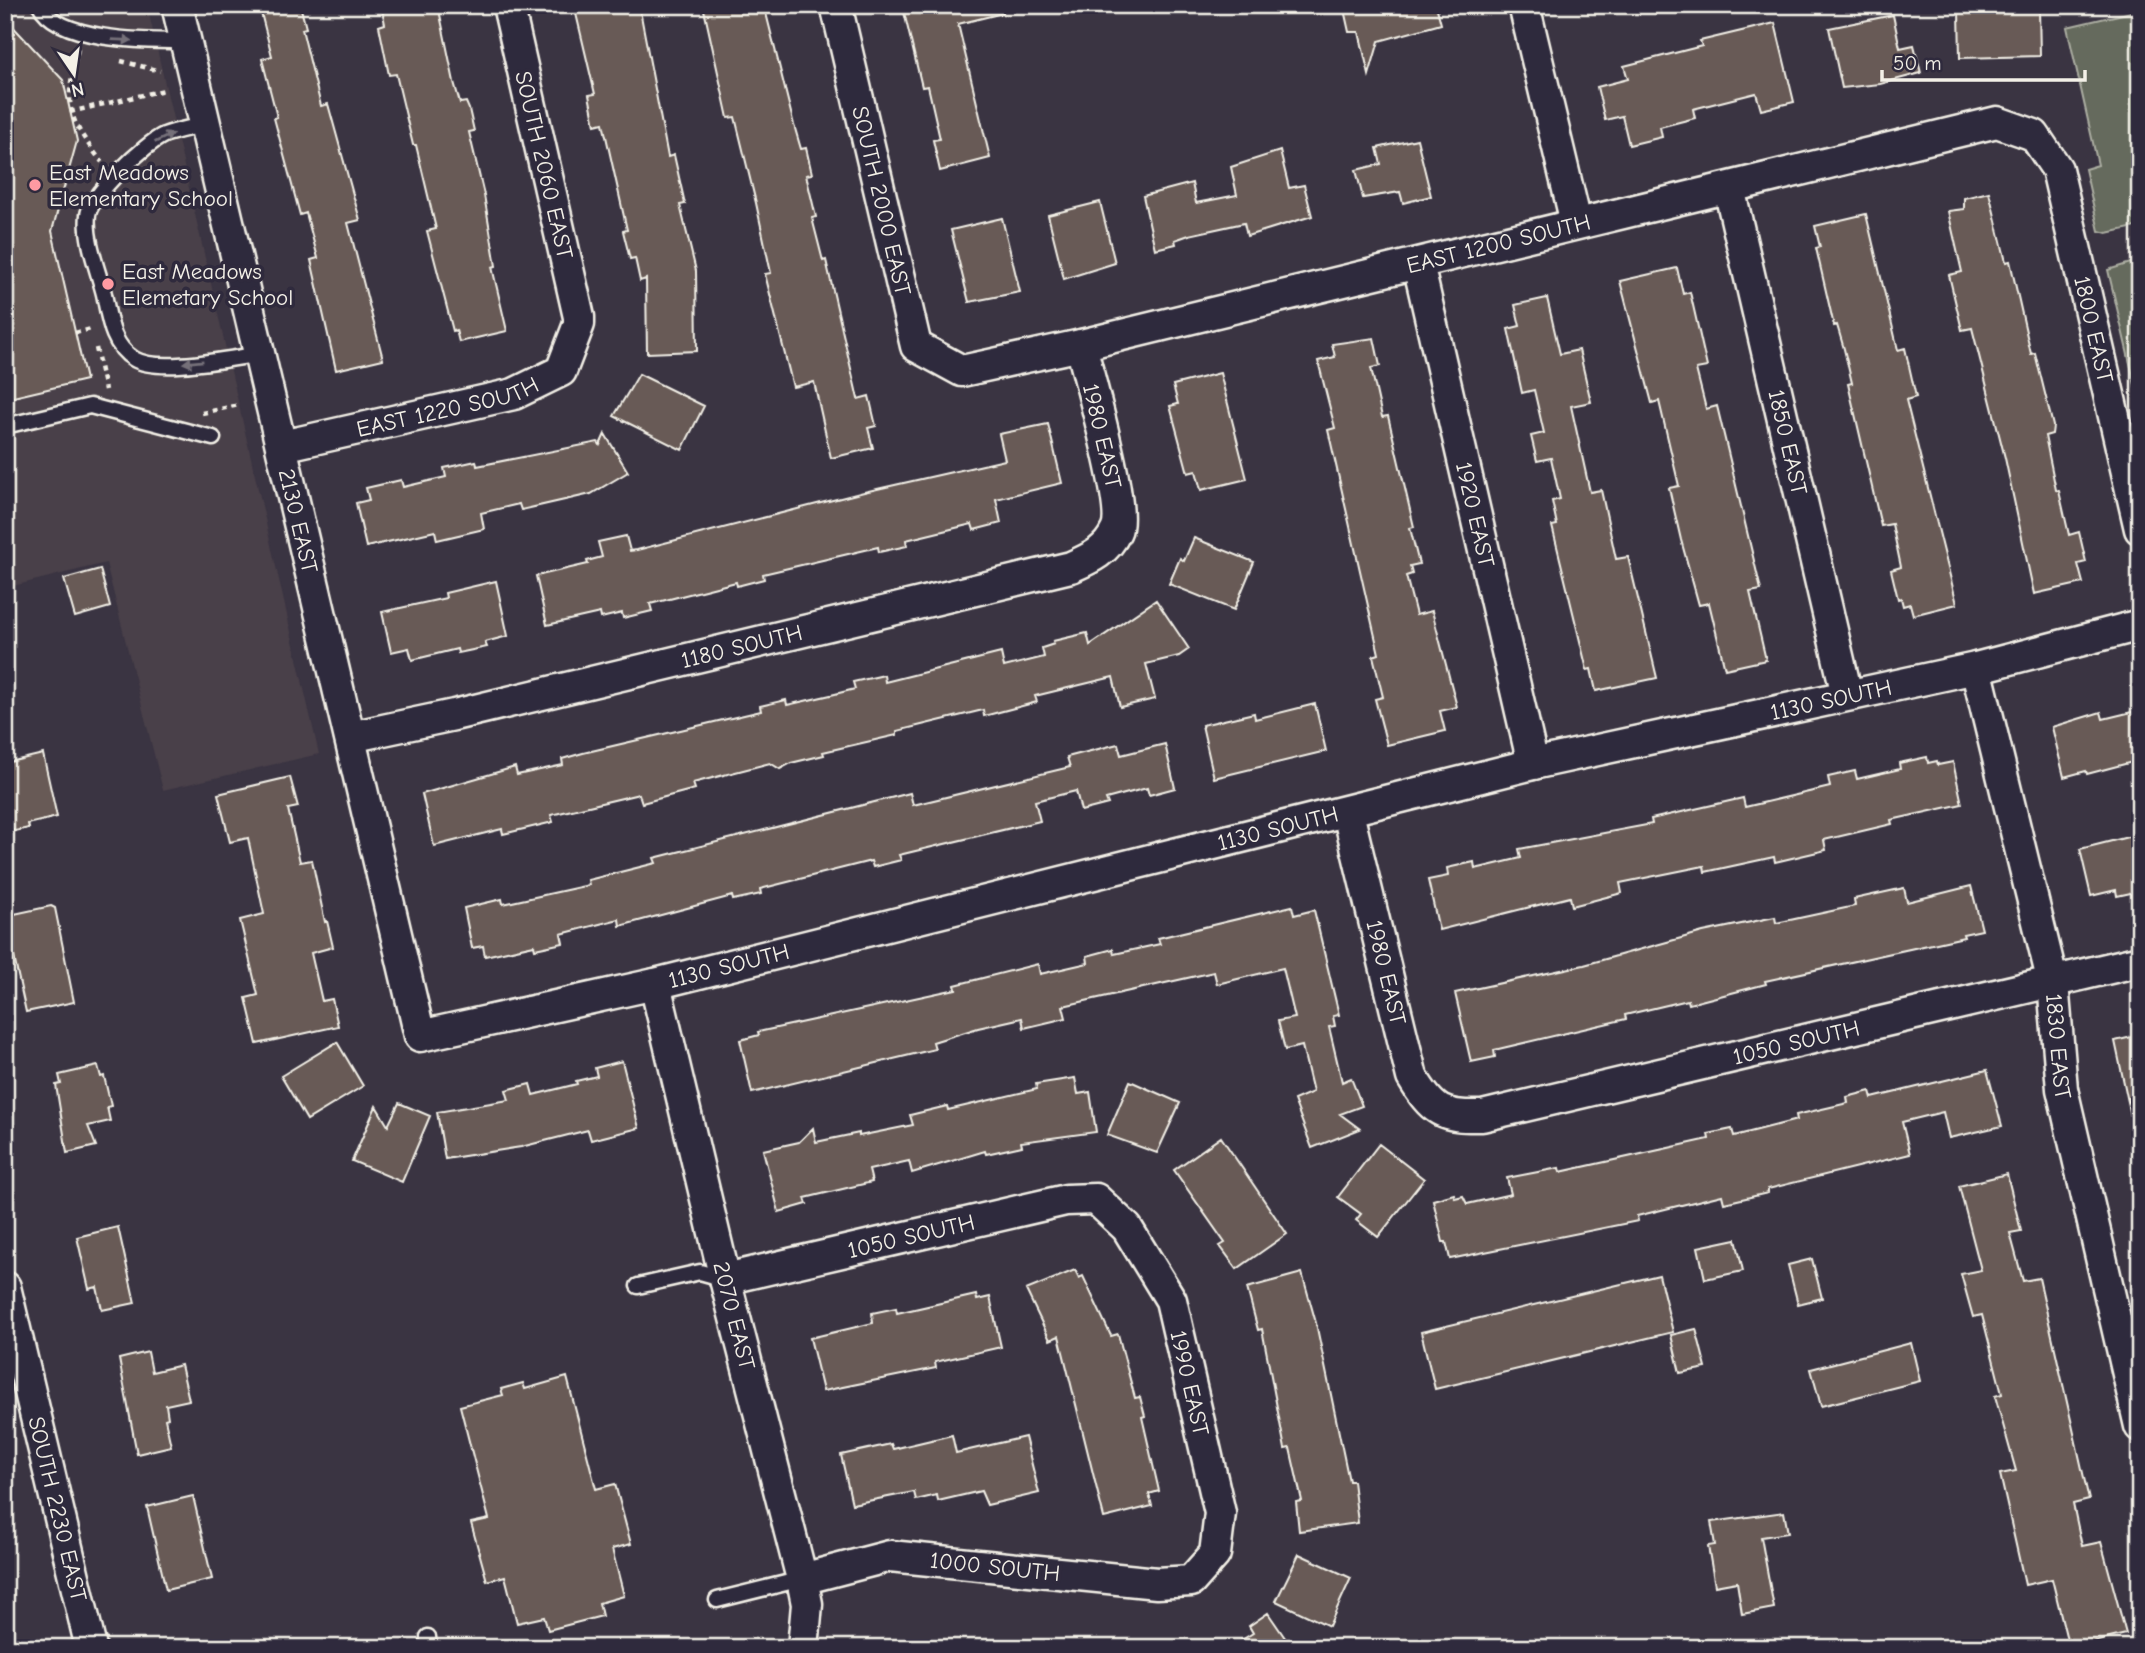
<svg xmlns="http://www.w3.org/2000/svg" width="2145" height="1653" font-family="'Comic Neue',sans-serif">
<style>
.built{fill:#483f48}
.green{fill:#656a5d;stroke:#acaea2;stroke-width:2}
.building{fill:#675a56;stroke:#f4f1e8;stroke-width:2}
.lines{fill:none;stroke-linecap:round;stroke-linejoin:round}
.service-casing{stroke:#f4f1e8;stroke-width:19}
.minor-casing{stroke:#f4f1e8;stroke-width:35}
.path{stroke:#f4f1e8;stroke-width:4.5;stroke-dasharray:5 5;stroke-linecap:butt}
.service{stroke:#2f2a3d;stroke-width:14}
.minor{stroke:#2f2a3d;stroke-width:30}
.oneway{fill:#747079}
.poi-dot{fill:#ff9aa2;stroke:#2f2a3d;stroke-width:2.5}
.labels{text-anchor:middle;dominant-baseline:central;stroke-width:7;stroke-linejoin:round;paint-order:stroke}
.street-label{font-size:23px;fill:#f4f1e8;stroke:#2f2a3d}
.poi-label{font-size:23px;fill:#f4f1e8;stroke:#2f2a3d;text-anchor:start}
</style>
<rect width="100%" height="100%" fill="#3a3442"/>
<filter id="ink" filterUnits="userSpaceOnUse"><feTurbulence type="fractalNoise" baseFrequency=".0143" numOctaves="2"/><feDisplacementMap in="SourceGraphic" scale="14" xChannelSelector="R" yChannelSelector="G"/><feConvolveMatrix kernelMatrix="1 2 1 2 8 2 1 2 1" color-interpolation-filters="sRGB"/></filter>
<g filter="url(#ink)">
<path class="built" d="M5,5H147L319,754L163,790L106,563L5,588Z"/>
<path class="green" d="M2140,10V226L2107,233L2099,231L2085,169L2098,165L2067,27Z
M2140,260V406L2108,270Z"/>
<path class="building" d="M259,5H300L306,28L302,29L321,106L328,104L360,220L348,223L383,359L336,370L311,260L318,258L306,213L300,215L274,118L277,117L262,59L272,56Z
M381,5H438L454,82L460,103L466,102L469,109L474,131L469,132L484,195L496,266L492,267L507,331L459,342L456,330L453,331L427,231L436,229L416,145H413L396,74L389,75L379,26L385,24Z
M574,5H639L668,157L674,155L685,204L680,205L696,271L697,351L647,353L646,279L640,281L635,258L630,259L623,231L627,230L603,123L595,125L589,95L595,94Z
M703,5H764L794,125L801,149L806,148L812,174L806,175L816,217L812,218L823,261L826,260L858,399L869,396L876,426L868,428L873,448L831,458L814,382L793,387L765,274L771,273L756,203L735,117L728,118Z
M916,5H1002L1003,13L958,24L990,158L940,171L933,140L940,139L928,86L922,87L903,8Z
M1343,5H1436L1441,24L1379,41L1369,75L1359,32H1349Z
M2039,8L2040,56L1960,58L1959,10Z
M1893,15L1900,48L1914,45L1921,73L1880,84L1842,88L1829,28Z
M5,18L63,80L77,141L52,231L86,380L5,399Z
M1775,23L1794,102L1761,110L1756,93L1693,109L1695,118L1660,127L1662,137L1629,145L1622,116L1605,120L1597,87L1628,79L1624,66L1702,46L1700,41Z
M1417,139L1431,196L1403,203L1400,192L1363,198L1356,170L1381,164L1377,148Z
M1280,151L1289,188L1304,185L1312,216L1247,236L1244,223L1189,235L1175,240L1176,244L1155,249L1143,196L1192,183L1196,203L1237,195L1231,167Z
M1989,192L2006,262L2010,261L2031,354L2035,353L2053,426L2052,434L2045,436L2056,490L2059,491L2069,535L2079,532L2086,562L2078,564L2083,583L2034,594L2005,458L1972,328L1962,330L1949,275L1962,272L1948,211L1964,209V198Z
M1100,202L1115,263L1064,279L1048,215Z
M1866,214L1898,350L1905,348L1916,397L1906,400L1957,604L1913,615L1910,604L1903,606L1901,598L1898,599L1891,570L1901,567L1892,524L1881,526L1848,384L1852,383L1844,349L1837,325L1834,326L1816,248L1820,247L1815,226Z
M1002,218L1020,292L969,302L951,230Z
M1677,268L1683,294L1690,292L1707,367L1696,369L1706,409L1717,406L1761,590L1750,592L1766,660L1725,669L1709,603L1699,605L1681,540L1669,488L1679,486L1659,401L1652,403L1620,281Z
M1547,298L1560,354L1579,350L1591,402L1571,406L1590,492L1601,490L1616,559L1628,557L1657,678L1596,691L1591,669L1587,670L1552,526L1557,525L1552,501L1560,499L1551,458L1537,461L1531,436L1544,433L1534,390L1522,393L1508,329L1520,326L1515,305Z
M1374,338L1380,366L1371,368L1382,417L1388,416L1414,527L1410,528L1419,564L1410,566L1412,574L1406,576L1416,615L1432,611L1457,707L1440,711L1445,731L1387,745L1375,699L1383,697L1373,656L1379,654L1328,430L1335,428L1318,361L1335,357L1332,344Z
M1220,373L1247,479L1201,490L1196,471L1188,473L1177,432L1170,406L1178,404L1173,385Z
M639,374L704,406L682,450L614,416Z
M1048,424L1062,483L996,499L1001,523L974,530L972,524L906,540L907,546L879,552L878,547L763,574L764,579L737,586L736,582L650,604L652,611L623,618L622,613L601,618L600,613L547,625L536,576L588,564L587,561L602,557L598,542L626,536L630,551L637,550L864,492L1005,460L999,434Z
M605,434L628,472L591,494L521,510L519,504L481,513L484,529L437,540L435,531L366,547L356,503L369,500L366,488L401,480L403,487L446,477L444,468L476,461L477,466L598,442L600,445Z
M1194,538L1254,562L1234,610L1169,584L1180,558L1184,561Z
M100,569L110,607L75,617L64,579Z
M496,581L508,636L485,642L487,647L458,653L457,649L412,660L409,648L391,652L382,612L446,598L445,593Z
M1156,600L1189,649L1179,656L1146,664L1155,699L1120,707L1113,677L1035,696L1037,702L984,716L983,710L897,731V735L823,752L824,755L791,763L780,769L770,763L693,783L695,789L642,803L639,794L551,815L553,822L503,834L502,829L434,846L422,794L515,767L517,775L563,765L562,759L583,753L761,711L760,706L786,700L787,705L835,694L855,689L853,682L884,675L885,682L1001,653L1004,667L1044,657L1042,648L1054,644L1053,641L1087,633L1090,645Z
M1315,704L1326,751L1214,778L1202,725L1254,713L1255,719Z
M2140,710V760L2087,774L2086,771L2064,777L2052,727L2101,712L2103,719Z
M1118,744L1121,755L1165,744L1175,788L1149,795L1147,788L1106,799L1108,804L1081,811L1076,791L1035,801L1040,821L899,855L901,860L873,867L871,861L760,889L761,894L733,900L732,896L620,926L619,919L561,934L563,943L535,949L534,945L485,956L483,946L472,948L464,908L502,899L503,904L589,885L588,880L656,863L654,858L910,793L913,805L1070,767L1067,757Z
M43,754L57,817L28,824L29,828L15,831L5,827V763Z
M1927,757L1928,763L1937,761L1938,765L1953,762L1962,804L1891,820L1892,824L1824,840L1826,850L1775,862L1774,857L1705,872L1704,866L1620,883L1622,893L1572,906L1570,897L1439,930L1428,880L1448,876L1447,868L1474,862L1475,869L1521,858L1519,849L1652,824L1651,819L1743,798L1745,807L1830,787L1828,777L1855,771L1857,779L1900,769L1899,763Z
M290,777L298,807L288,809L300,862L312,860L325,922L327,921L333,947L311,953L322,1001L332,999L338,1026L257,1044L246,998L258,995L240,920L264,914L248,838L230,842L218,794Z
M2132,836L2140,870V891L2117,896L2116,890L2091,896L2080,849Z
M1971,886L1982,930L1963,934L1964,937L1765,981L1766,984L1689,1004L1688,1000L1625,1015L1626,1019L1494,1050L1495,1057L1471,1062L1455,993L1584,965L1703,932L1775,917L1776,923L1855,906L1854,899L1904,888L1907,902Z
M51,906L55,908L74,1002L26,1012L5,916Z
M1292,906L1294,915L1314,910L1339,1015L1333,1016L1335,1026L1329,1027L1342,1082L1351,1078L1362,1106L1340,1114L1360,1129L1312,1148L1294,1100L1313,1092L1302,1046L1285,1050L1278,1021L1295,1018L1283,968L1217,984L1214,972L1063,1006L1066,1018L1024,1028L1022,1018L978,1028L933,1042L935,1049L752,1093L740,1040L759,1035L758,1032L956,989L955,985L1038,964L1040,974L1088,963L1087,956L1113,949L1114,954L1160,944L1158,938Z
M2140,1035V1115L2131,1116L2115,1041Z
M337,1042L363,1086L307,1120L281,1076Z
M622,1061L639,1128L591,1140L588,1130L521,1147L445,1159L437,1112L509,1100L506,1090L530,1084L533,1095L577,1084L576,1081L597,1076L595,1068Z
M98,1066L101,1077L104,1076L111,1106L107,1107L110,1121L88,1126L96,1146L67,1153L56,1085L61,1084L59,1075Z
M1987,1070L2002,1126L1949,1138L1943,1112L1902,1122L1910,1154L1768,1189V1193L1724,1203L1722,1195L1637,1216L1638,1221L1450,1259L1446,1242H1443L1433,1200L1454,1194L1455,1198L1463,1196L1467,1204L1511,1194L1507,1178L1559,1168L1560,1172L1709,1139L1708,1134L1732,1129L1734,1136L1797,1120L1796,1115L1848,1103L1847,1097L1870,1091L1872,1098Z
M1075,1078L1078,1094L1090,1092L1096,1132L1021,1142L1022,1146L986,1154L985,1151L912,1173L909,1161L869,1170L872,1182L805,1198L807,1204L779,1212L763,1150L799,1142L813,1128L816,1142L859,1133V1136L913,1125L910,1115L947,1106L948,1110L1037,1089L1036,1084Z
M1130,1081L1180,1103L1157,1153L1107,1135Z
M399,1103L430,1116L402,1182L352,1161L376,1106L388,1126Z
M1221,1137L1287,1234L1237,1269L1220,1246L1225,1243L1174,1170Z
M1379,1144L1424,1179L1378,1237L1356,1220L1361,1214L1338,1197Z
M2007,1174L2021,1231L2010,1233L2023,1281L2039,1278L2089,1500L2073,1504L2082,1546L2101,1542L2126,1634L2069,1648L2052,1579L2025,1585L2000,1474L2016,1471L1995,1396L2002,1394L1982,1315L1973,1317L1961,1274L1981,1270L1959,1186Z
M118,1227L135,1303L102,1310L97,1287L89,1289L77,1237Z
M1736,1239L1743,1271L1705,1279L1698,1247Z
M1812,1259L1822,1298L1798,1304L1788,1265Z
M1075,1270L1079,1278L1083,1276L1111,1336L1118,1334L1135,1398L1140,1397L1145,1416L1142,1417L1159,1491L1149,1494L1152,1506L1104,1518L1059,1336L1050,1340L1026,1290Z
M1302,1273L1316,1323L1349,1481H1353L1358,1523L1299,1531L1296,1502L1302,1501L1290,1448L1285,1449L1262,1329L1258,1330L1247,1288Z
M1659,1275L1673,1332L1435,1389L1421,1332Z
M976,1295L977,1300L990,1297L1001,1347L935,1362L936,1368L823,1391L810,1338L873,1323L872,1313L896,1308L897,1313Z
M1696,1329L1706,1368L1680,1373L1671,1335Z
M1911,1343L1920,1381L1821,1406L1811,1369Z
M148,1352L152,1372L181,1365L189,1400L166,1405L168,1418L165,1419L171,1446L137,1454L119,1359Z
M567,1377L596,1489L615,1484L631,1544L612,1549L624,1596L599,1603L602,1616L548,1630L544,1617L517,1623L505,1576L487,1581L471,1523L489,1519L460,1406L503,1395L501,1389L523,1383L525,1389Z
M952,1435L956,1453L1025,1437L1039,1493L987,1505L981,1491L938,1501L937,1495L916,1500L914,1492L852,1504L841,1455L891,1444L893,1449Z
M193,1496L212,1579L166,1590L147,1507Z
M1784,1512L1788,1533L1761,1537L1774,1608L1742,1614L1737,1582L1715,1586L1708,1546L1715,1545L1711,1522Z
M1299,1554L1351,1578L1329,1626L1276,1601Z
M1268,1613L1292,1648H1229L1253,1633L1249,1626Z"/>
<g class="lines">
<defs>
<path id="service" d="M40,5C58,42 150,41 186,41
M205,124C192,128 177,130 164,135C146,143 90,196 88,215C85,239 98,270 104,294C109,317 111,345 134,359C159,374 231,358 261,354
M5,426L90,406L213,438
M638,1286L700,1272L725,1279
M717,1600L802,1579
M428,1637L429,1648"/>
<g id="minor">
<path id="s1" d="M177,5L420,1036L655,984L1533,764L1976,668L2140,625"/>
<path id="s2" d="M836,5L916,346L962,371L1081,345L1997,122L2034,135L2057,169L2140,529"/>
<path d="M1524,5L1576,223"/>
<path id="s3" d="M1729,188L1847,695"/>
<path id="s4" d="M1418,264L1533,764"/>
<path id="s5" d="M282,446L514,394L561,371L579,324V317L508,5"/>
<path id="s6" d="M1976,668L2053,983L2062,1089L2140,1426"/>
<path id="s7" d="M350,737L454,715L1071,567C1091,558 1107,551 1116,531C1127,509 1088,375 1081,345"/>
<path id="s8" d="M1348,813L1412,1077C1433,1112 1442,1117 1482,1116L2140,961"/>
<path id="s9" d="M655,984L725,1279L802,1579L807,1604L803,1648"/>
<path id="s10" d="M725,1279L1066,1200L1096,1199L1127,1228L1171,1300L1220,1513L1215,1554L1191,1581L1157,1583L890,1556L802,1579"/>
<path id="s11" d="M5,1287L91,1648"/>
</g>
</defs>
<use href="#service" class="service-casing"/>
<use href="#minor" class="minor-casing"/>
<path class="path" d="M78,49C64,105 66,117 102,162
M121,61L160,71
M70,112L164,90
M75,333L91,329
M96,348L105,390
M202,413L239,405"/>
<use href="#service" class="service"/>
<use href="#minor" class="minor"/>
</g>
<defs><path id="oneway-solid" d="M-6-.8H1V-3.2L6.5 0L1 3.2V.8H-6Z" transform="scale(1.75)"/></defs>
<g class="oneway">
<use href="#oneway-solid" transform="translate(122 40) rotate(2)"/>
<use href="#oneway-solid" transform="translate(164 138) rotate(-26)"/>
<use href="#oneway-solid" transform="translate(193 362) rotate(174)"/>
</g>
</g>
<g class="poi-dot">
<circle cx="35" cy="185" r="7"/>
<circle cx="108" cy="284" r="7"/>
</g>
<g class="labels">
<g class="street-label">
<text transform="translate(544 165) rotate(77)">SOUTH 2060 EAST</text>
<text stroke="none"><textPath href="#s2" startOffset="201">SOUTH 2000 EAST</textPath></text>
<text stroke="none"><textPath href="#s2" startOffset="954">EAST 1200 SOUTH</textPath></text>
<text stroke="none"><textPath href="#s2" startOffset="1712">1800 EAST</textPath></text>
<text stroke="none"><textPath href="#s5" startOffset="170">EAST 1220 SOUTH</textPath></text>
<text transform="translate(1102 436) rotate(77)">1980 EAST</text>
<text stroke="none"><textPath href="#s3" startOffset="261">1850 EAST</textPath></text>
<text stroke="none"><textPath href="#s4" startOffset="257">1920 EAST</textPath></text>
<text stroke="none"><textPath href="#s1" startOffset="530">2130 EAST</textPath></text>
<text stroke="none"><textPath href="#s7" startOffset="402">1180 SOUTH</textPath></text>
<text stroke="none"><textPath href="#s1" startOffset="2510">1130 SOUTH</textPath></text>
<text stroke="none"><textPath href="#s1" startOffset="1942">1130 SOUTH</textPath></text>
<text stroke="none"><textPath href="#s1" startOffset="1376">1130 SOUTH</textPath></text>
<text stroke="none"><textPath href="#s8" startOffset="164">1980 EAST</textPath></text>
<text stroke="none"><textPath href="#s8" startOffset="681">1050 SOUTH</textPath></text>
<text stroke="none"><textPath href="#s6" startOffset="388">1830 EAST</textPath></text>
<text stroke="none"><textPath href="#s10" startOffset="191">1050 SOUTH</textPath></text>
<text stroke="none"><textPath href="#s9" startOffset="341">2070 EAST</textPath></text>
<text stroke="none"><textPath href="#s10" startOffset="592">1990 EAST</textPath></text>
<text stroke="none"><textPath href="#s11" startOffset="228">SOUTH 2230 EAST</textPath></text>
<text transform="translate(995 1567) rotate(6)">1000 SOUTH</text>
</g>
<g class="poi-label">
<text x="49" y="172">East Meadows<tspan x="49" dy="26">Elementary School</tspan></text>
<text x="122" y="271">East Meadows<tspan x="122" dy="26">Elemetary School</tspan></text>
</g>
</g>
<rect width="2145" height="1653" fill="none" stroke="#2f2a3d" stroke-width="28"/>
<rect x="14" y="14" width="2117" height="1625" fill="none" stroke="#f4f1e8" stroke-width="2.5" filter="url(#ink)"/>
<g transform="translate(74 74) rotate(167)" stroke="#2f2a3d" stroke-width="5" paint-order="stroke">
<path d="M0-5L12 26L0 18L-12 26Z" fill="#f4f1e8"/>
<text y="-10" font-size="19" font-weight="bold" text-anchor="middle" fill="#f4f1e8">N</text>
</g>
<path d="M1882 70v10h203v-10" fill="none" stroke="#f4f1e8" stroke-width="3.5"/>
<text x="1893" y="70" font-size="21" fill="#f4f1e8" stroke="#2f2a3d" stroke-width="5" paint-order="stroke">50 m</text>
</svg>
